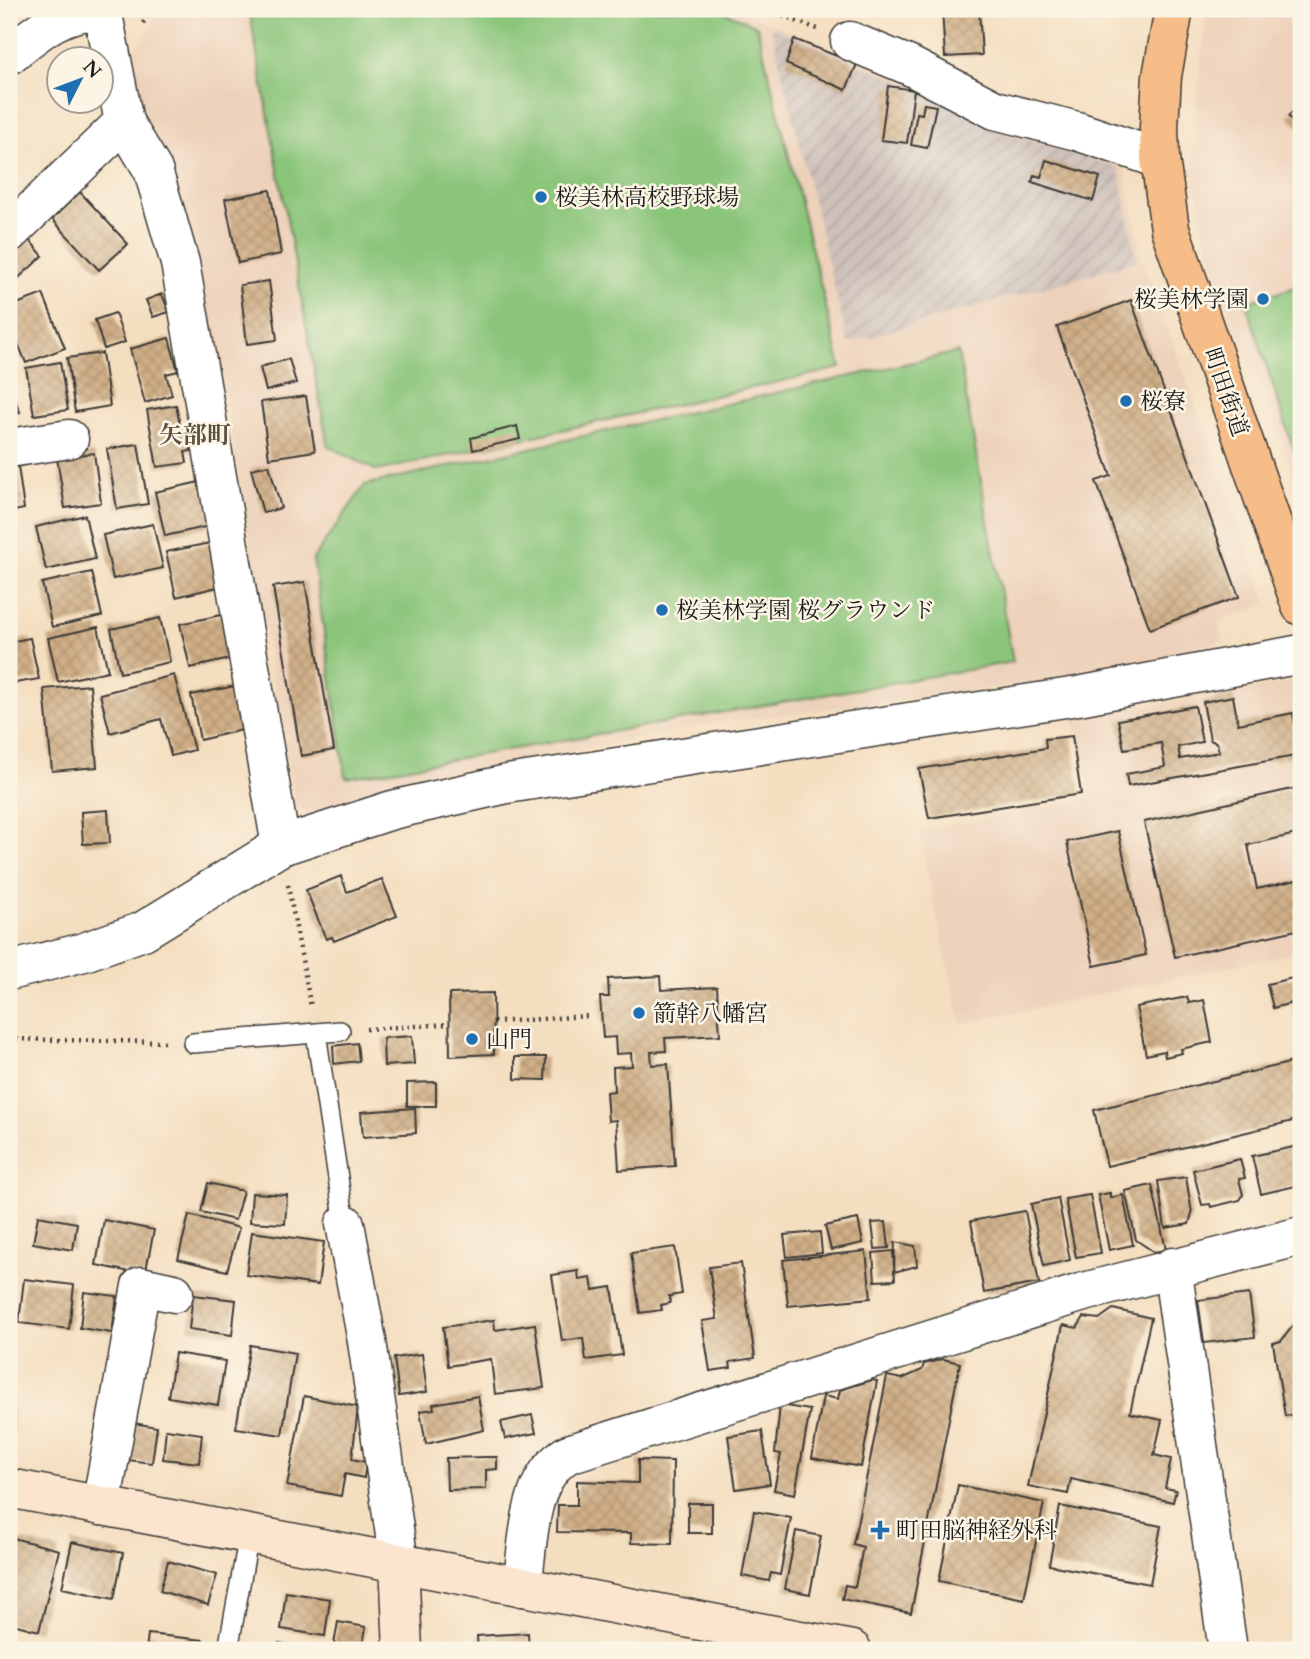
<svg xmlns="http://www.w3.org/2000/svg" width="1310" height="1659" font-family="Cardo,'Noto Serif JP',serif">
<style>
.built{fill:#edd1ba}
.industrial{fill:url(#industrial-furrows)}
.pitch{fill:#8ac57a;stroke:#53704b;stroke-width:2}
.building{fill:url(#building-cross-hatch)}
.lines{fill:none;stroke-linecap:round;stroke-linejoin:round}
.lane-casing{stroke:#3c3935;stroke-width:22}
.street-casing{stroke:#3c3935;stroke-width:41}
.secondary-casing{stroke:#3c3935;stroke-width:41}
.primary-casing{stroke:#3c3935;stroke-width:41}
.path{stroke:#3c3935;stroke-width:4.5;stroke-dasharray:2 5;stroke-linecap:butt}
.lane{stroke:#fff;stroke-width:19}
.street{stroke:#fff;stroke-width:38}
.secondary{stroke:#fce5cf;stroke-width:38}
.primary{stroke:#f7bd88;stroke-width:38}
.poi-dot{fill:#1f6fb2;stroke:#fcf5e5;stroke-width:2.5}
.labels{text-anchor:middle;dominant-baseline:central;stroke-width:5;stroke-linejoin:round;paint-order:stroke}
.poi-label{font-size:23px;fill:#1c1c1c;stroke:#fcf5e5;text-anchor:start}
.street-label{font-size:23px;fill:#1c1c1c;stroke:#fcf5e5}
.neighbourhood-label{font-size:24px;font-weight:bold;fill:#5b4f41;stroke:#fcf5e5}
</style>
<defs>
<pattern id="industrial-furrows" width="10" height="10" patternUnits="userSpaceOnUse" patternTransform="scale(1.75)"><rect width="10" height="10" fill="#cec1ba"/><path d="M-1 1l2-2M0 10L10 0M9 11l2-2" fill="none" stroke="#b0a59f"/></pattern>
<pattern id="building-cross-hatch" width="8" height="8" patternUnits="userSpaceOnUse" patternTransform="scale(1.75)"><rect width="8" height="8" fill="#d0af87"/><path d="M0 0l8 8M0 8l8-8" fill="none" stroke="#b29674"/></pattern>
</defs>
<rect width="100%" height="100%" fill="#fcf5e5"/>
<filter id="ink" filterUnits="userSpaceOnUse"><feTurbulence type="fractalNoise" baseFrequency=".0143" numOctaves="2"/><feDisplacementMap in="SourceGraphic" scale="14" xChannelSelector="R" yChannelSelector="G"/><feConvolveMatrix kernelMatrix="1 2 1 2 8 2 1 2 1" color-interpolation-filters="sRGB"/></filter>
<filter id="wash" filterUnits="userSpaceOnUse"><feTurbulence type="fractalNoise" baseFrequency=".00686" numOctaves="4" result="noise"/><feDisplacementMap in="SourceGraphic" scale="28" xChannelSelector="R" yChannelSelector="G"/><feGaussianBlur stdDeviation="1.57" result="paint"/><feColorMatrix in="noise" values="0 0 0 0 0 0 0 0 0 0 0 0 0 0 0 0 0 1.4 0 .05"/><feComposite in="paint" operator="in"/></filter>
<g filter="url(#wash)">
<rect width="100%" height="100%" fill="#f4dec0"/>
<path class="built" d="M162,9H737L913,83L1123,164L1143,261L1268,604L1218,622L1223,641L1196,651L1199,663L722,722L495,766L324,825L295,805L219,362L197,259L165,153L140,107L125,66Z
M1207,9H1301V498L1268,400L1244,352L1207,246L1195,182L1194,122Z
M1297,681L1301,695V951L961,1024L918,831L1092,797L1073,717Z"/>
<path class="industrial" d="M771,27L913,86L998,131L1118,167L1137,261L848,343Z"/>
<path class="pitch" d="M249,9H718L757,26L841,368L377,471L328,446Z
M1301,285V472L1246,303Z
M958,352L1013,662L346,778L313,559L365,485Z"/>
<g id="blocks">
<path class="building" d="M942,9H979L982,55L945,57Z
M794,39L857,64L846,90L786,64Z
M888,86L914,90L907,143L881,140Z
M924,104L936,106L927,148L911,145L917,113L922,114Z
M1301,104V130L1288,116Z
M1046,160L1100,177L1093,201L1032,182L1034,175L1041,177Z
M270,190L281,254L238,263L225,199Z
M80,192L128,244L99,270L52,219Z
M26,236L43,256L14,282L9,276V252Z
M269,281L277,340L247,344L240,285Z
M43,294L65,348L26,363L13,331L9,332V307Z
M162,294L169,312L153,317L146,300Z
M1131,300L1239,597L1150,629L1096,481L1111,476L1057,327Z
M115,313L125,342L104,349L95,320Z
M169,338L178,371L166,374L172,395L145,403L130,349Z
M102,353L110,406L75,412L67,358Z
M289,359L296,383L266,391L260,367Z
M60,362L68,410L34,415L26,368Z
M9,386L20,412L9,417Z
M306,396L315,451L269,458L261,402Z
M176,405L182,435L188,434L191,451L185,452L187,463L157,467L147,410Z
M517,426L520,439L473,450L471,438Z
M138,444L148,504L117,509L107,449Z
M94,453L101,503L65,508L57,458Z
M269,465L281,508L263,513L251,469Z
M18,466L24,509L9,512V468Z
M204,481L214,525L165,536L155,492Z
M85,515L95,559L46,570L36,527Z
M153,524L163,568L113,579L103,535Z
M215,542L226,585L176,597L166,552Z
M92,572L102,616L52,627L42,583Z
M305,582L334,750L301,756L273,587Z
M230,613L239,657L190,668L180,624Z
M160,618L170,662L120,673L111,629Z
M98,627L108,671L58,682L48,638Z
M30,638L39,679L9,684V642Z
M174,675L194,750L171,756L161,719L110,733L100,694Z
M90,685L97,767L52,771L44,689Z
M240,685L250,728L200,740L191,695Z
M1233,696L1238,724L1293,713L1301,755L1128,786L1126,774L1165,767L1161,743L1124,749L1118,720L1195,706L1202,742L1178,747L1180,759L1219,752L1217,743L1210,740L1203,702Z
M1072,736L1081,794L929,818L919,769L1046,748L1045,739Z
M1301,787V833L1248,845L1257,889L1301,879V929L1175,957L1144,822Z
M108,810L110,843L83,844L81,812Z
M1118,831L1146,955L1094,966L1067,842Z
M341,876L347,892L382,879L397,916L334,941L332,937L326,939L306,890Z
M660,976L661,990L717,987L720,1035L665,1038L666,1051L651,1052L652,1065L668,1064L675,1166L619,1170L616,1120L608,1121L606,1092L614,1091L613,1067L632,1066L631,1053L616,1054L615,1037L603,1038L600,997H609L608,979Z
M1301,976V1038H1300L1292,1003L1273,1008L1267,984Z
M493,993L494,1054L450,1056L449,994Z
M1187,997L1189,1003L1204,1000L1212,1042L1181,1049L1182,1053L1165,1057L1164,1051L1146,1055L1136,1007Z
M412,1036L414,1064L384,1066L383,1038Z
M357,1043L359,1061L334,1064L333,1046Z
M515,1057H546L545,1080L515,1079Z
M1301,1060V1119L1107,1166L1094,1110Z
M436,1082V1106H407V1083Z
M415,1108L416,1133L363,1137L361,1112Z
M1298,1146L1301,1180L1295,1186L1261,1194L1252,1156Z
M1240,1159L1245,1178L1239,1179L1243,1195L1240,1200L1211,1207L1210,1204L1202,1205L1193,1170Z
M1186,1177L1192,1213L1189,1224L1165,1228L1158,1181Z
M208,1183L243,1191L235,1220L201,1212Z
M1152,1185L1166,1250L1154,1252L1136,1240L1125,1191Z
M252,1193L287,1195L285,1224L250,1222Z
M1110,1193V1198L1123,1195L1133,1245L1109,1250L1098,1195Z
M1090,1195L1101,1253L1076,1257L1065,1199Z
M1058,1198L1070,1260L1044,1266L1031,1204Z
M1025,1211L1039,1283L984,1293L971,1221Z
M189,1215L239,1228L227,1271L178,1259Z
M38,1216L77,1223L73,1250L33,1243Z
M858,1219L863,1243L831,1250L825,1226Z
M104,1220L154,1230L145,1275L96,1265Z
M886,1222L889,1248L875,1249L872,1223Z
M252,1232L324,1242L318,1285L246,1275Z
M820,1232L822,1253L787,1257L784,1235Z
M895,1242L915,1246L917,1266L894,1272Z
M675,1247L682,1294L669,1296L670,1303L661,1305L662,1310L640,1313L631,1253Z
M866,1251L871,1298L788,1306L783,1260Z
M893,1251L895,1280L875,1281L873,1253Z
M741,1263L755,1358L730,1362L731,1368L710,1371L702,1321L717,1319L709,1267Z
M578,1271L579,1280L591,1278L593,1290L612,1287L622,1355L586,1360L583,1338L562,1341L552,1275Z
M24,1279L74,1285L69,1329L19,1323Z
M84,1292L117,1296L112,1333L80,1328Z
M1249,1294L1255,1337L1204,1343L1198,1300Z
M193,1295L236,1300L232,1335L189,1329Z
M1113,1309L1151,1318L1130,1413L1162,1420L1154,1455L1171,1459L1165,1488L1176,1490L1173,1502L1071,1479L1068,1494L1028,1486L1063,1325L1077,1328L1084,1317L1099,1319Z
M494,1320L495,1330L535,1324L544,1388L495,1394L491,1359L448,1366L443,1327Z
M1296,1322L1301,1327V1414L1285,1416L1273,1343L1281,1341Z
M250,1345L295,1353L282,1435L236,1428Z
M175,1353L225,1361L218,1405L168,1397Z
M422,1354L427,1392L399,1396L394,1358Z
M943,1359L960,1363L911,1613L842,1599L845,1585L855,1587L863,1547L853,1544L887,1376L902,1379L922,1370L924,1364Z
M872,1380L877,1381L861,1467L812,1458L823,1396L838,1399L840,1390Z
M9,1387H12L14,1432H9Z
M304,1396L358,1407L352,1459L366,1462L364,1478L345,1474L341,1496L287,1486Z
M478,1396L484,1430L426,1444L420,1411L434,1409L433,1404Z
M780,1405L810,1410L795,1494L774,1490L781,1454L775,1453Z
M532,1415L536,1433L505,1439L501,1422Z
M133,1423L157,1427L152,1463L127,1460Z
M166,1429L202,1434L199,1463L163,1459Z
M762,1431L770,1484L736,1489L728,1436Z
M485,1457H497V1469L486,1470V1489L447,1490L446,1458Z
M638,1460L673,1461L672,1544L631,1543V1533L557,1532L558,1505H577V1481L638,1483Z
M958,1485L1044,1503L1024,1599L939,1581Z
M688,1503H712V1533H688Z
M1060,1506L1161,1526L1150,1584L1049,1565Z
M754,1511L791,1518L780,1575L771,1573L769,1581L742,1576Z
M796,1531L821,1536L810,1594L785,1589Z
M9,1537L59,1550L39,1631L9,1623Z
M72,1542L123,1553L114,1599L62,1588Z
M168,1561L217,1575L208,1605L160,1591Z
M286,1592L330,1599L325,1636L281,1629Z
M338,1622L366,1627L362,1650H333Z
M528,1633L529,1650H478L477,1636Z
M148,1634L203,1640L202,1650H146Z
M279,1643L316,1649V1650H278Z"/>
</g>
</g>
<g filter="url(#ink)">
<use href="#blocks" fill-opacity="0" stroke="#3c3935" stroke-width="2"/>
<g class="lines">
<defs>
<path id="lane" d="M316,1033L345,1224
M193,1043L340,1031
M228,1650L249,1535"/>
<path id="street" d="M850,41L910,66L995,110L1077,131L1160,159
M9,55C37,32 63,9 102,10
M9,233L124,122
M9,448L69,439
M281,846L392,810L507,784L1078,696L1301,654
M9,971L84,952L143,931L281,846L180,263L153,170L124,122L102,9
M345,1224L367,1341L399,1563
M1172,1267L1228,1650
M101,1506L141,1286L174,1293
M522,1587C529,1543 526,1479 568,1454L1080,1293L1301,1236"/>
<path id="secondary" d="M9,1488L852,1650
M399,1563L403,1650"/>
<path id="primary" d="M1174,9L1162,76L1159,127L1160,159L1170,229L1301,606"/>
</defs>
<use href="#lane" class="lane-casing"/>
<use href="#street" class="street-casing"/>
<use href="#secondary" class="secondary-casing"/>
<use href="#primary" class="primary-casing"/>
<path class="path" d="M763,9L818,29
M143,23L152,9
M288,885L311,1007
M494,1022L588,1016
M366,1029L450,1024
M9,1039L168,1042"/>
<use href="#lane" class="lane"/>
<use href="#street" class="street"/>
<use href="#secondary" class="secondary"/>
<use href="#primary" class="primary"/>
</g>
</g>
<g class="poi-dot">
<circle cx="541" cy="197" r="7"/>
<circle cx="1263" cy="299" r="7"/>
<circle cx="1126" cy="401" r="7"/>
<circle cx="662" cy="610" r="7"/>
<circle cx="639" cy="1013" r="7"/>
<circle cx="472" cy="1039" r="7"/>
<path d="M876.5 1519.5h7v7h7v7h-7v7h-7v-7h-7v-7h7z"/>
</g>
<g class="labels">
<g class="poi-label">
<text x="555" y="197">桜美林高校野球場</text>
<text x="1249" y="299" text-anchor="end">桜美林学園</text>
<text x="1140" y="401">桜寮</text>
<text x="676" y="610">桜美林学園 桜グラウンド</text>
<text x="653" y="1013">箭幹八幡宮</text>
<text x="486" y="1039">山門</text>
<text x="896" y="1530">町田脳神経外科</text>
</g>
<g class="street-label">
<text transform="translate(1226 392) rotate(71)">町田街道</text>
</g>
<g class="neighbourhood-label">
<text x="195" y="435">矢部町</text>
</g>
</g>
<rect width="1310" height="1659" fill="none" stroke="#fcf5e5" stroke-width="35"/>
<g transform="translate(80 80) rotate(48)"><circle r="33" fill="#fcf5e5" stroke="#a29e95" stroke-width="2"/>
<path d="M0-5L12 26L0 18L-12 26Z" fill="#1f6fb2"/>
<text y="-10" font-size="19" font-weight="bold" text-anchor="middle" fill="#1c1c1c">N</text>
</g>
</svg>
